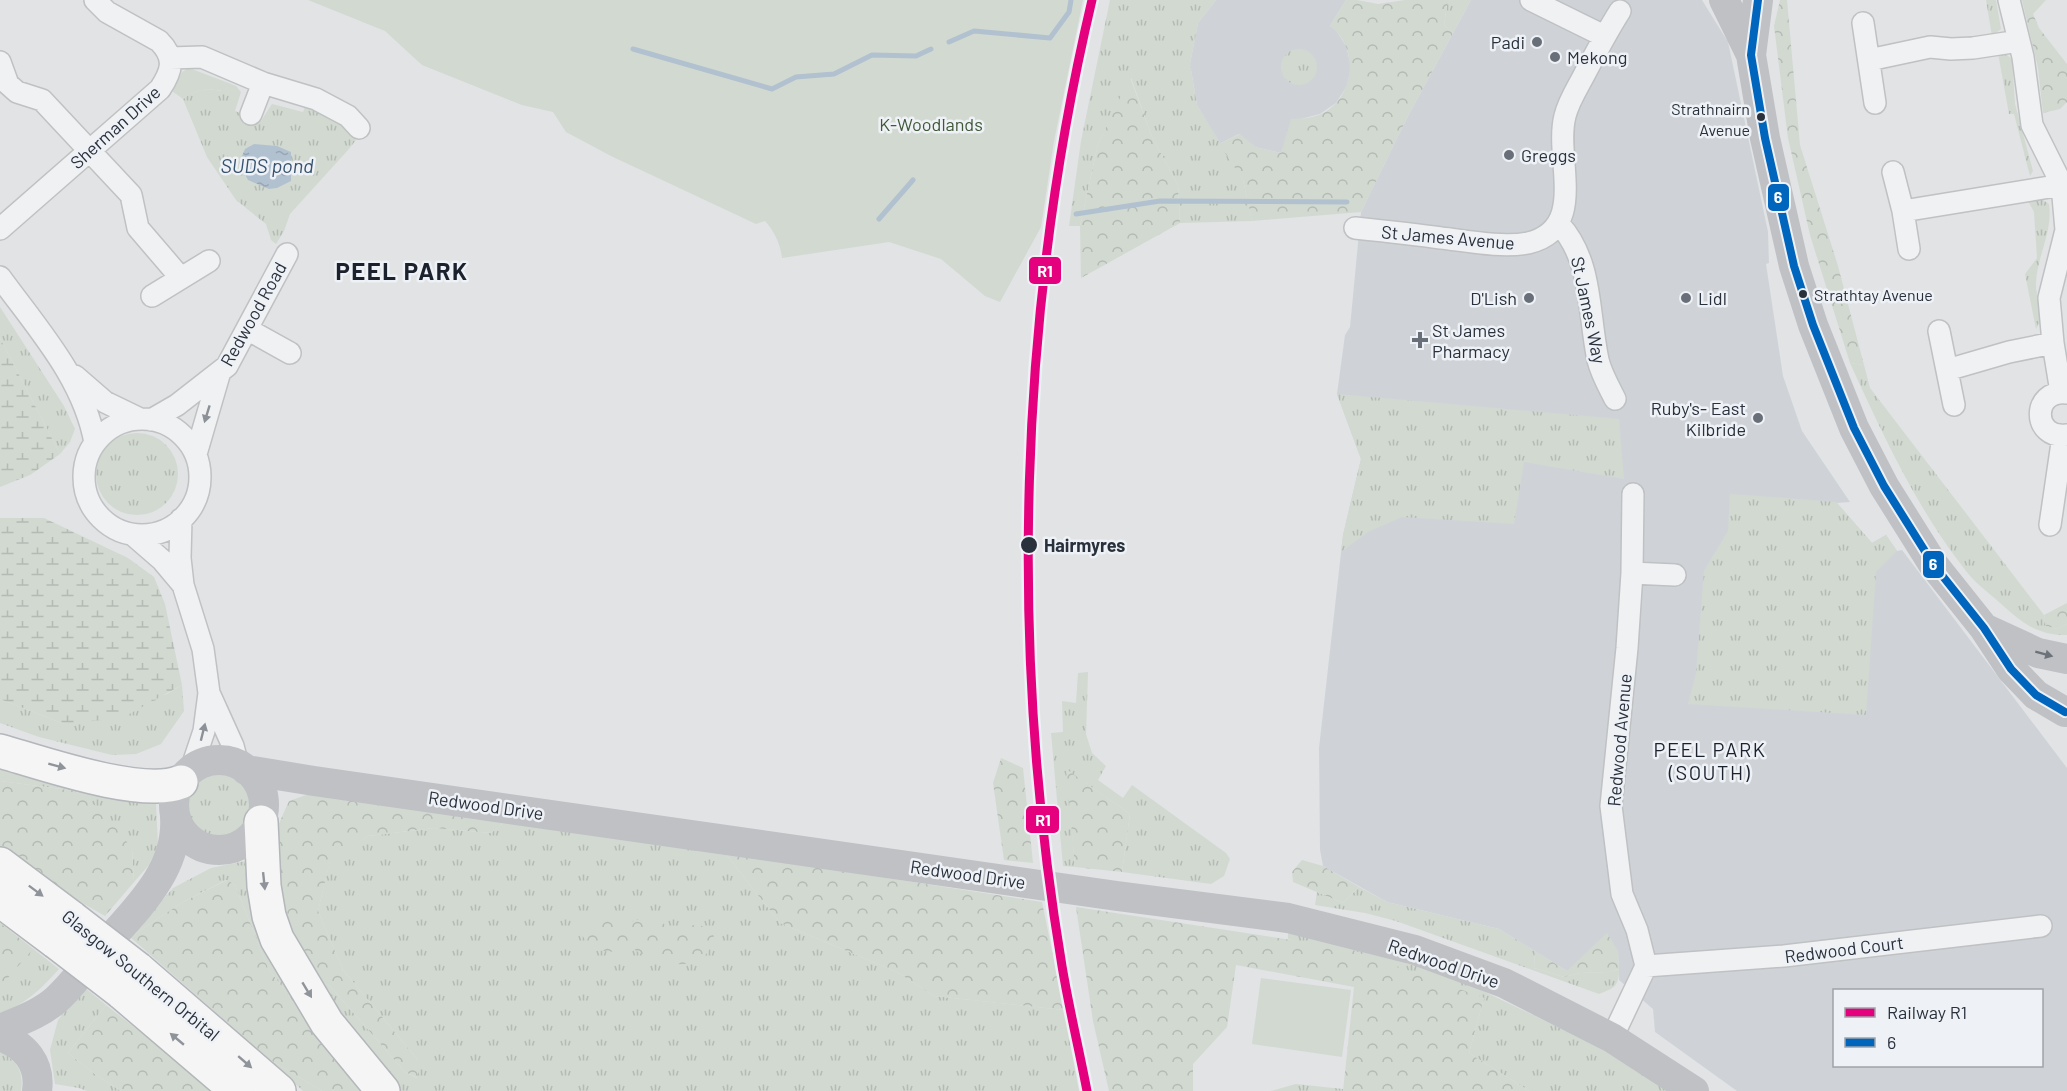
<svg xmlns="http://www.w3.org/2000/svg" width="2067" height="1091" font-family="Barlow,sans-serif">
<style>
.built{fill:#cfd3d8;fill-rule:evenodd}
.grass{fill:url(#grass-tufts)}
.forest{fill:url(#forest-crowns)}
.wetland{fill:url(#wetland-marsh)}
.green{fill:#d2d9d1}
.water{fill:url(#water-ripples)}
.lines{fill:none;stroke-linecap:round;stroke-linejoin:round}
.stream{stroke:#b1c1cf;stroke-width:5}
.street-casing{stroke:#bfc1c3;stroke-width:24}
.highway-casing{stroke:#b3b6ba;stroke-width:36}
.street{stroke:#f0f1f2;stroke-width:21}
.secondary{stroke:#bfc1c5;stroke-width:30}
.highway{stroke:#f5f5f6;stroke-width:33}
.highway-bridge-casing{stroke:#b3b6ba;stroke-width:36;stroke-linecap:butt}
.highway-bridge{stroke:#f5f5f6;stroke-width:33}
.bus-1-casing{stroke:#eef1f5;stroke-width:12}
.bus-1{stroke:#0065bd;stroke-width:8}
.rail-1-casing{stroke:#eef1f5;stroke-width:14}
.rail-1{stroke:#e5007d;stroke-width:9}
.oneway{fill:#8c9198}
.oneway2{fill:#6c727a}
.oneway3{fill:#8f939a}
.poi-dot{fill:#696f78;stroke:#eef1f5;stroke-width:2}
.bus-dot{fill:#29313d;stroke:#eef1f5;stroke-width:2}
.labels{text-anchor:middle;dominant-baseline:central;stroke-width:5;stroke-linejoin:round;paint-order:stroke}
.bus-label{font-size:16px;fill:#29313d;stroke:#eef1f5;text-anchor:end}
.poi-label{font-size:18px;fill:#29313d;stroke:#eef1f5;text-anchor:start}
.park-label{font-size:18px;fill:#3f5837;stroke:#eef1f5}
.street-label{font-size:18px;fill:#29313d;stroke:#eef1f5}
.stop-label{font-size:18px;font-weight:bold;fill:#29313d;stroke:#eef1f5;text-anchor:start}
.water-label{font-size:20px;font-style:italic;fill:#36526e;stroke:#eef1f5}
.neighbourhood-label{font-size:20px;letter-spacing:1.5px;fill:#1b222e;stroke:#eef1f5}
.district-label{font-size:24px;font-weight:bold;letter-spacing:1.5px;fill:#1b222e;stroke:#eef1f5}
.line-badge{stroke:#eef1f5;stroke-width:2}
.badge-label{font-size:16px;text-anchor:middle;font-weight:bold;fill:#fff}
</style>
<defs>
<pattern id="grass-tufts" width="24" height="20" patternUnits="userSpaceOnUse" patternTransform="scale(1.5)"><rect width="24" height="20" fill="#d2d9d1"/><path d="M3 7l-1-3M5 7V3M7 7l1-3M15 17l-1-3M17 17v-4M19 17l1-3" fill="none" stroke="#b4bbb4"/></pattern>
<pattern id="forest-crowns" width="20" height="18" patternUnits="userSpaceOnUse" patternTransform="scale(1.5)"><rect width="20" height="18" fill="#d2d9d1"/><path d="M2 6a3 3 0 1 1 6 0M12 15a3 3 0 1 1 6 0" fill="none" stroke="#b4bbb4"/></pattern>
<pattern id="wetland-marsh" width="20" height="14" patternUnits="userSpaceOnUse" patternTransform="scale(1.5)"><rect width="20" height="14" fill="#d2d9d1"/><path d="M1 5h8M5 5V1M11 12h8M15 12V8" fill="none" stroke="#b4bbb4"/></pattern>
<pattern id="water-ripples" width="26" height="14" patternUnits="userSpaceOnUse" patternTransform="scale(1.5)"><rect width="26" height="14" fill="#b1c1cf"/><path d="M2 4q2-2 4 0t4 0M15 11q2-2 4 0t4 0" fill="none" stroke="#98a6b3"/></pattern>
</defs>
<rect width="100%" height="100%" fill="#e1e3e5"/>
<path class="built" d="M1216,0H1346L1330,26L1336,30L1346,46L1351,66L1347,86L1336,103L1320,114L1301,119L1281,153L1255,147L1239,134L1219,144L1197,105L1190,64L1198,23Z
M1471,0H1702L1728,42L1768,232L1769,263L1766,264L1783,376L1802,431L1850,502L1837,503L1872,543L1886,535L1897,551L1902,550L2067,768V1091H1737L1655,1032L1653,1009L1619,980L1618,951L1567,971L1499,929L1387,902L1323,866L1320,850L1319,748L1343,535L1361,459L1337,394L1345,335L1350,327L1361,212L1408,116ZM1834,990H2042V1066H1834Z"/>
<path class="grass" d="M1110,0H1216L1198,23L1190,64L1197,105L1243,180L1252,221L1180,223L1178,185L1152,137L1131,78L1098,144L1080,226H1069L1081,141Z
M1450,0H1471L1453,33L1444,25L1447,5Z
M1986,0H1996L2001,29L1992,36Z
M1281 67a18 18 0 1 1 36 0a18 18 0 1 1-36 0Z
M2003,52L2012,59L2015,104L2033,171L2030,176L2014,114H2009L1998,53Z
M226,82L236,86L241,92L235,111L261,121L272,104L303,112L306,104L333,116L356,140L348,150L290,214L284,231L276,244L271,240L266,224L236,200L207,157L183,99C197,89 205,88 221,91Z
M2027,199L2043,200L2049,204C2053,232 2037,256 2036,283C2035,297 2045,316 2036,329L2025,274L2037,258L2034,212Z
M0,307L64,406L75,429L70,442L60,454L0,338Z
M1850,363L1864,365L1870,388L2044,615L2046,626L2058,629L2067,624V635C2037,636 2020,621 1999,602C1988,592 1975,583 1966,571C1917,509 1883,435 1850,363Z
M1337,394L1619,419L1624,479L1524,462L1514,524L1402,517L1368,532L1341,552L1343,535L1361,459Z
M96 474a41 41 0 1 1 82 0a41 41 0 1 1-82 0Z
M1730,494L1836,502L1872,543L1886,535L1897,551L1876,572L1866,715L1688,704L1696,674L1704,571L1728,531Z
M1088,672L1086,734L1092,753L1106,766L1098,780L1123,798L1132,785L1226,853L1230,859L1224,876L1211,884L1122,872L1130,814L1067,770L1075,867L1063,866L1051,733L1063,732L1062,701L1076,703L1078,673Z
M182,685L184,711L161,744L136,754L112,755L39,737L0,723V699L64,724L167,694Z
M0,759L149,799L150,803L156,804L158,846L149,865L134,882L132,849L77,791L0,781Z
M184 804a33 33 0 1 1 66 0a33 33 0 1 1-66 0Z
M506,821L725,853L780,923L897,972L934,996L1064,1010L1079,1091H399L358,1041L310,977L330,986L405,1072L417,1078L418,1060L343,970L318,911L330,860L368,836L434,828L491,833Z
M250,860L370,1091H359L268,968L235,885L226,880L183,902L130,937L173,888L211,868Z
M1359,887L1387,902L1499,929L1535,951L1534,968L1564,977L1580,973L1609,972L1619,969C1619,987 1614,988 1599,994L1396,921L1365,913L1315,905L1317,892L1343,903Z
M0,923L59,969C42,988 25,1005 0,1013Z
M1288,932L1311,936L1452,976L1595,1045L1670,1091H1529L1469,1053L1484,998L1288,939Z
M84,987L106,1005L68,1053L96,1075L121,1091H87L79,1088L55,1084L50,1050L58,1020Z
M0,1051C17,1061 24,1071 21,1091H0Z
M269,1059L322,1091H303Z
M1296,1084L1343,1089V1091H1271Z"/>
<path class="forest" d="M1346,0H1357L1378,4L1405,0H1450L1447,5L1444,25L1453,33L1408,116L1361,212L1252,221L1243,180L1219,144L1240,134L1255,147L1281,153L1291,119C1300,119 1310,118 1319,115C1354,101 1361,48 1330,26Z
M1780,0H1787L1800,145L1838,266L1864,365L1850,363L1810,235L1788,138L1774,26Z
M2022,0H2046L2033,14L2039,28L2067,64V102L2060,109L2043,113L2038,68Z
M1130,77L1152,137L1178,185L1180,223L1081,278L1080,226L1098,144Z
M2067,603V624L2058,629L2046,626L2044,615Z
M1001,758L1023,768L1033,863L1004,860L993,783Z
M1066,769L1130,814L1122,872L1075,867Z
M0,781L76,791L106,814L132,849L134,882L105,916L72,897L0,849Z
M315,792L506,821L491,833L434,828L368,836L330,861L318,911L343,970L418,1060V1078L405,1072L330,986L310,977L282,916L277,828L289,801Z
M725,853L1042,902L1064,1010L934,996L897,972L780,923Z
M1302,860L1323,866L1359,887L1343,903L1293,882L1292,872Z
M227,880L235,885L268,968L359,1091H322L269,1059L130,937L183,902Z
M1076,907L1350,949L1484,998L1469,1053L1529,1091H1343L1354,987L1236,965L1227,1027L1193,1064V1091H1109L1093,1021Z
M618,916L627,923L647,917L659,919L665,925L675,930L691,925L702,926L714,934C709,979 656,965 630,947L614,952L593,950L581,934C587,917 601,917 618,916Z
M0,923L33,949L0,987Z
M1607,933L1618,951L1619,969L1609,972L1580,973L1564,977L1534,968L1535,951L1567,971Z
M106,1005L204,1082L213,1091H121L96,1075L68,1053Z"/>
<path class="wetland" d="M0,338L60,454L30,475L0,487Z
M0,518H44L128,558L154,577L165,604L182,685L122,718L64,724L0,699Z"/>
<path class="green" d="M308,0H1083L1054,141L1041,227L1000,302L985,296L941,259L889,242L782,258C781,246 774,230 765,221L756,224L611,156L566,132L553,112L522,105L422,65L385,31Z
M189,68L226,82L222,91C205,88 197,89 183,99L172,91L182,72Z
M1261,978L1351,990L1342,1057L1252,1044Z"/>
<path class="water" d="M254,144L277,146L291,152V181L277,188L269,189L248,180L239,163L245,149Z"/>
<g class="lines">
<path class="stream" d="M949,42L974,31L1050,38L1069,12L1071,0
M633,49L772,89L796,77L834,74L872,55L916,56L931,49
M1076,214L1160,201L1347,202
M879,219L913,180"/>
<defs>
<path id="street" d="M1531,0L1604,36
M2009,0L2023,57L2032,125L2062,185L2066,230L2049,298L2053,343L2061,392
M1863,23L1875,103
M170,58L202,57L263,83L316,99L348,116L359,128
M1869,60L1930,47L1951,49L1973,48L2019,41
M0,62L8,84L17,92L42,100L131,195L138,228L180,277
M251,114L263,83
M1893,172L1903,211L1909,249
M1903,211L2062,185
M1559,224C1593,261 1588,313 1598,360C1601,373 1609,387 1615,399
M1355,228C1384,231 1413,234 1441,238C1467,241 1502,248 1528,243C1589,229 1554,158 1565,116C1568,103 1576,90 1582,79C1594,56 1606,33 1620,11
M0,229L160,89C172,71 176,58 159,41L107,12L95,0
M0,277C37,328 84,379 95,443
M152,296L209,261
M247,329L290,353
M1939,331L1954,405
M1947,370L2009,352L2053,343
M75,376L105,402L138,418
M2067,393C2031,389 2032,440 2067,435
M84 477a58 58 0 1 1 116 0a58 58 0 1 1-116 0Z
M151,420L177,405L227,366L287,254
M196,454L219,375
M181,519L180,558L183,585L203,649L209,693L204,731L191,770
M2050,525L2063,436
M132,534L162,560L183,585
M1632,573L1675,575
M209,693L233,746L238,765
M1646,966L1784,956L2041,926
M1612,1038L1646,966L1637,930L1622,894L1611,806L1627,648L1632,573L1633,494"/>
<path id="highway" d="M0,751C42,763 142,798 181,782
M261,822L264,886L269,916L277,939L327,1023L383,1091
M0,864L72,918
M0,900L56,942
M138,969L279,1091
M121,992L237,1091"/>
</defs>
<use href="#street" class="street-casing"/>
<use href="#highway" class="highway-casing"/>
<use href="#street" class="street"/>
<path class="secondary" d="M1724,0L1751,55
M1758,0L1751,55L1765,138L1794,266L1813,325L1854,428L1884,486L1933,564L1984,628L2011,669L2036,695L2065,712
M1984,628L2038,653L2067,659
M174 805a45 45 0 1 1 90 0a45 45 0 1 1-90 0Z
M246,770L314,781L1117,896L1288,918L1415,950L1504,983L1612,1038L1694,1091
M0,1029C19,1021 42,1013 57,999C73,984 86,966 100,950C133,912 179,872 175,817
M0,1036C25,1045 41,1064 37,1091"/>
<use href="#highway" class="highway"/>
<defs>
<path id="highway-bridge" d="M72,918L138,969
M56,942L121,992"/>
</defs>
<use href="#highway-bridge" class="highway-bridge-casing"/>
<use href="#highway-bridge" class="highway-bridge"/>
<defs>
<path id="bus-1" d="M1758,0L1751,55L1765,138L1794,266L1813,325L1854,428L1884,486L1933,564L1984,628L2011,669L2036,695L2065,712"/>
</defs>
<use href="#bus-1" class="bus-1-casing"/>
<use href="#bus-1" class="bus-1"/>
<defs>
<path id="rail-1" d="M1087,1091C1079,1049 1069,1008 1062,966C1009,650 1018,312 1092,0"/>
</defs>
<use href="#rail-1" class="rail-1-casing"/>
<use href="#rail-1" class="rail-1"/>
</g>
<defs><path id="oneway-solid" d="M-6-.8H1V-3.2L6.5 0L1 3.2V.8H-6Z" transform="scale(1.5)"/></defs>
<g class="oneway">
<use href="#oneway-solid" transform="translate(207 414) rotate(107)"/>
<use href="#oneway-solid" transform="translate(203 732) rotate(-76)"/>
</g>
<use class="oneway2" href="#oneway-solid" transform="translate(2044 654) rotate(15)"/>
<g class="oneway3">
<use href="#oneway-solid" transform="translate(57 766) rotate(15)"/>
<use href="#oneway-solid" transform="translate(264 881) rotate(84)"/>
<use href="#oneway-solid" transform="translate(36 891) rotate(37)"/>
<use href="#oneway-solid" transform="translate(307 990) rotate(59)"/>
<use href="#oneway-solid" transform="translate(177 1039) rotate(-140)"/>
<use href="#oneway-solid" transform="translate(245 1062) rotate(41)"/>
</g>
<g class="poi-dot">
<circle cx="1537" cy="42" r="6"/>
<circle cx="1555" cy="57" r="6"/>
<circle cx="1509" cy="155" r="6"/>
<circle cx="1529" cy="298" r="6"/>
<circle cx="1686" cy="298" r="6"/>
<path d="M1417 331h6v6h6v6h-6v6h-6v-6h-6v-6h6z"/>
<circle cx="1758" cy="418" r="6"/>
</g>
<g class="bus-dot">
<circle cx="1761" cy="117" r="5"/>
<circle cx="1803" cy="294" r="5"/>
<circle cx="1029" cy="545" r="9"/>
</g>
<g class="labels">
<g class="bus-label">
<text x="1750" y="108">Strathnairn<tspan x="1750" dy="21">Avenue</tspan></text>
<text x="1814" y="294" text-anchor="start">Strathtay Avenue</text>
</g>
<g class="poi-label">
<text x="1525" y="42" text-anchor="end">Padi</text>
<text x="1567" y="57">Mekong</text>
<text x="1521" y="155">Greggs</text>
<text x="1517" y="298" text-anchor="end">D'Lish</text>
<text x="1698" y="298">Lidl</text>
<text x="1432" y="330">St James<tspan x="1432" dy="21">Pharmacy</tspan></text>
<text x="1746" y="408" text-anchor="end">Ruby's- East<tspan x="1746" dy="21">Kilbride</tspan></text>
</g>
<g class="park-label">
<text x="931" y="124">K-Woodlands</text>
</g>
<g class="street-label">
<text transform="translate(115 127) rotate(-42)">Sherman Drive</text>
<text transform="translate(1448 237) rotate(5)">St James Avenue</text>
<text transform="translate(1589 310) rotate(78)">St James Way</text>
<text transform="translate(253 314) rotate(-61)">Redwood Road</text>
<text transform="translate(1619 740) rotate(-85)">Redwood Avenue</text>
<text transform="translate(486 805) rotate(8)">Redwood Drive</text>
<text transform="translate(968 874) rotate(8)">Redwood Drive</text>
<text transform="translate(1844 949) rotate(-7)">Redwood Court</text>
<text transform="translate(1444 963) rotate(19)">Redwood Drive</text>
<text transform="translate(141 975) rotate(39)">Glasgow Southern Orbital</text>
</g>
<g class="stop-label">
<text x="1044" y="545">Hairmyres</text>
</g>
<g class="water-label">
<text x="267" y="165">SUDS pond</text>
</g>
<g class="neighbourhood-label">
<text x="1710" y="749">PEEL PARK<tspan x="1710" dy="23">(SOUTH)</tspan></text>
</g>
<g class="district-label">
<text x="402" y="270">PEEL PARK</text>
</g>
</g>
<g class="line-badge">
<rect x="1767" y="183" width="23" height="29" rx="6" fill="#0065bd"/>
<rect x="1028" y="256" width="34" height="29" rx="6" fill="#e5007d"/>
<rect x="1922" y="550" width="23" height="29" rx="6" fill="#0065bd"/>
<rect x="1025" y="805" width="35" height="29" rx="6" fill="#e5007d"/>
</g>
<g class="badge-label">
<text x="1778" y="203">6</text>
<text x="1045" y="277">R1</text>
<text x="1933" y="570">6</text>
<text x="1043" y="826">R1</text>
</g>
<rect x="1833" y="989" width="210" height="78" fill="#eef1f5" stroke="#9fa4ab" stroke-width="1.5"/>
<rect x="1845" y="1008" width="30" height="9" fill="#e5007d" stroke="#9fa4ab" stroke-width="1.5"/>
<text x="1887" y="1019" font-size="18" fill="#29313d">Railway R1</text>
<rect x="1845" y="1038" width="30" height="9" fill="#0065bd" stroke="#9fa4ab" stroke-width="1.5"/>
<text x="1887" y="1049" font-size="18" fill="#29313d">6</text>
</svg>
